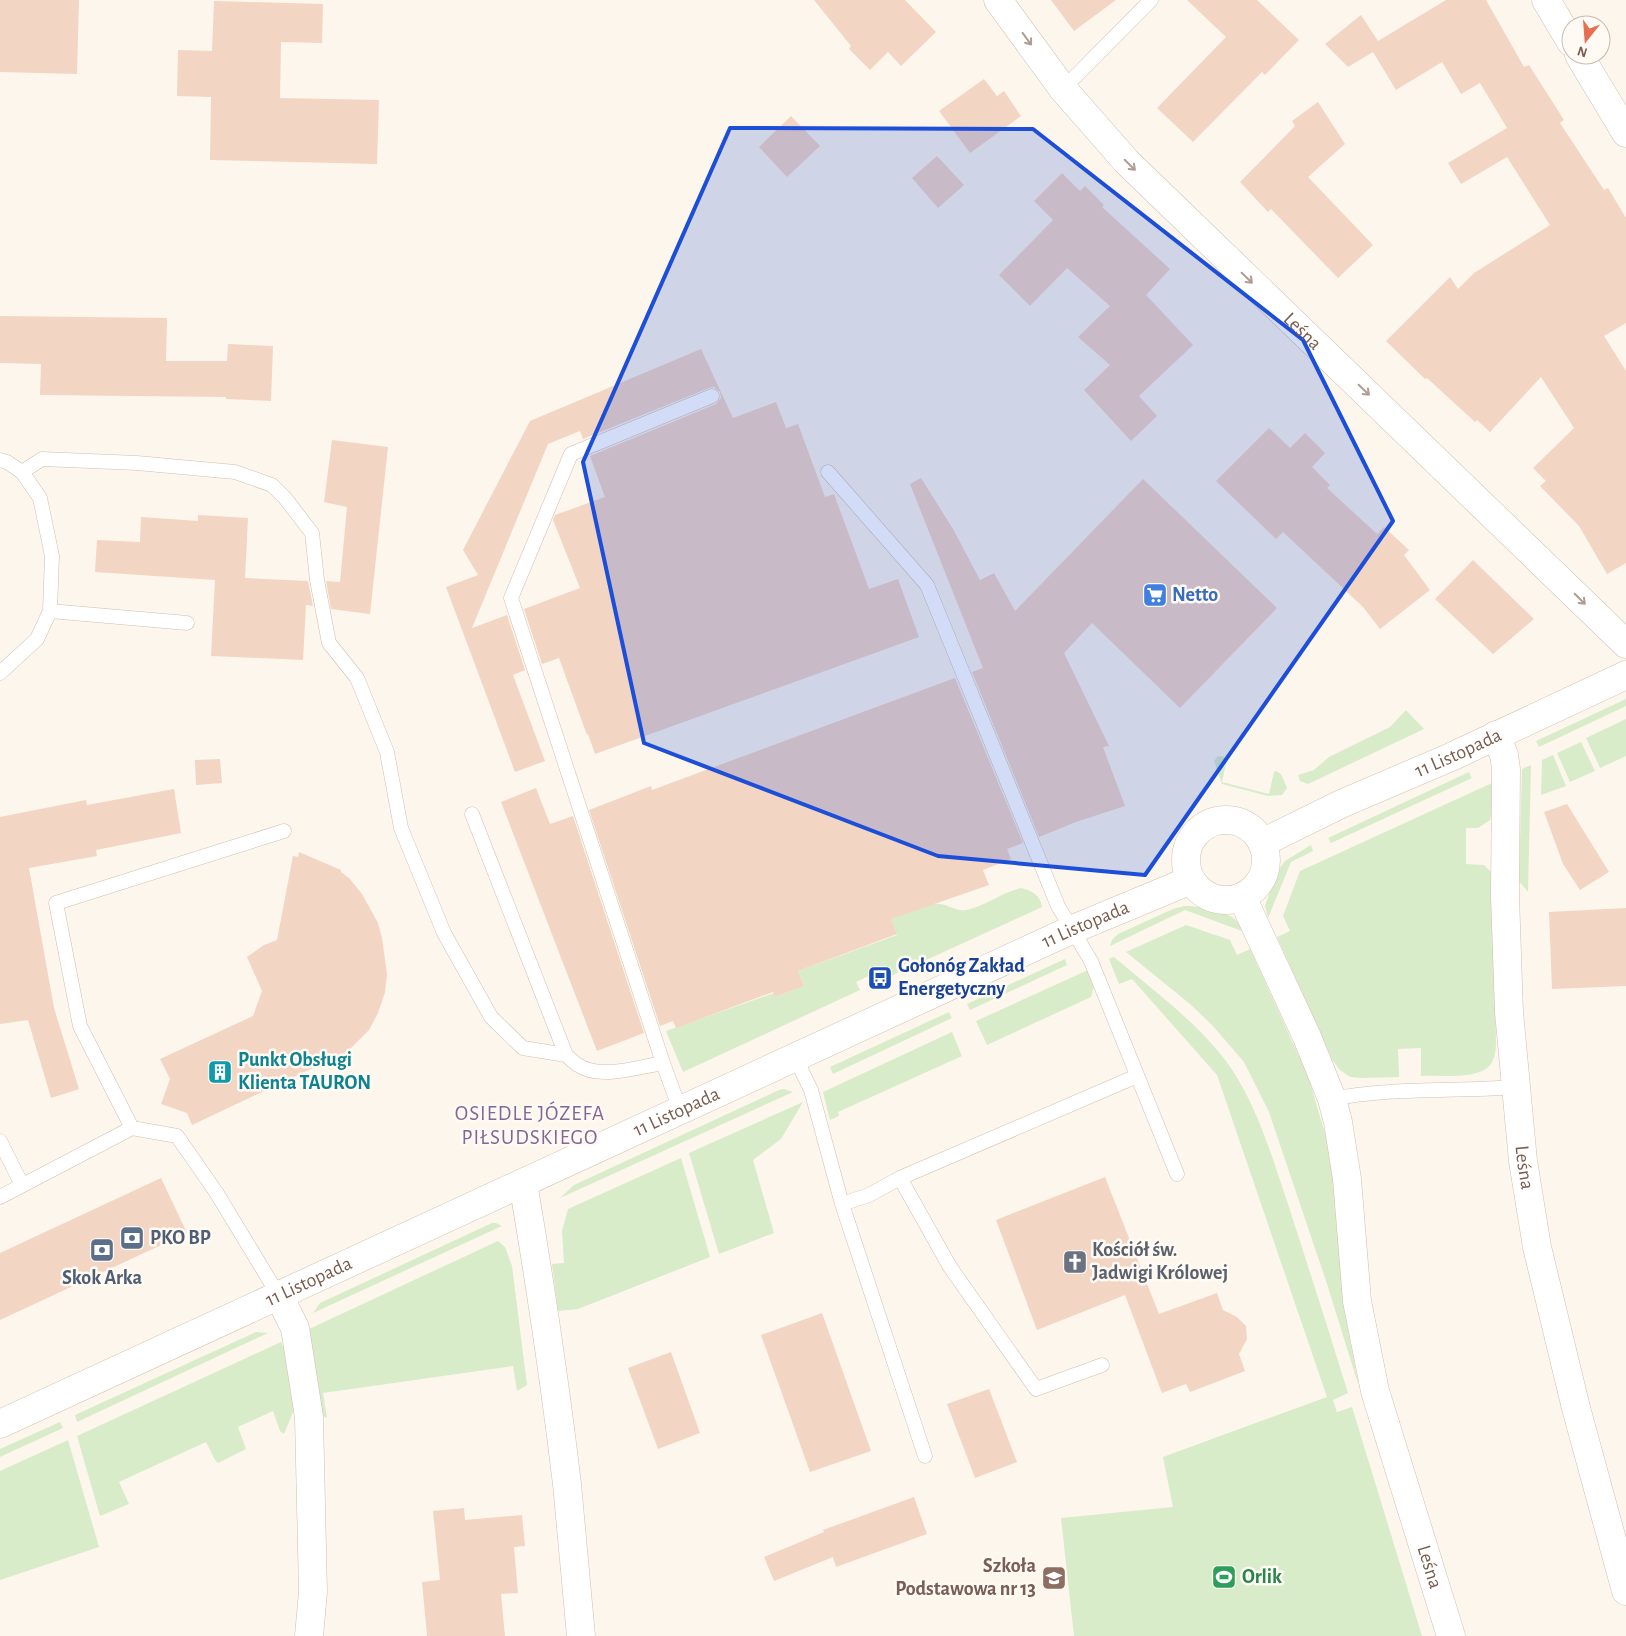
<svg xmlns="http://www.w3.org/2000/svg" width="1626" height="1636" font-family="'Alegreya Sans',sans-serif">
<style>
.green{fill:#d8ecc9}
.building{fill:#f3d5c3}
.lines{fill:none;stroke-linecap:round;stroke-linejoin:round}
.lane-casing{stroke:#d1beb0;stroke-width:15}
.street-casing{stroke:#d1beb0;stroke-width:29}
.secondary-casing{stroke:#d6c0b0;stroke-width:29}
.lane{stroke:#fff;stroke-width:14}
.street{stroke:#fff;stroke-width:28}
.secondary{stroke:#fff;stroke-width:28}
.oneway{stroke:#af9d94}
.marked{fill:#1d4ed8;fill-opacity:0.2;stroke:#1d4ed8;stroke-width:4;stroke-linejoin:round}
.labels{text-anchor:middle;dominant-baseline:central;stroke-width:5;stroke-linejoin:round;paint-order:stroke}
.street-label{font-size:20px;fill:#7a5c4d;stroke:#fffaf3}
.shop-label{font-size:20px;font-weight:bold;fill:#366cbe;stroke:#fffaf3;text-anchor:start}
.transit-label{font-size:20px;font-weight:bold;fill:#164399;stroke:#fffaf3;text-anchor:start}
.culture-label{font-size:20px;font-weight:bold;fill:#0d838f;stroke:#fffaf3;text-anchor:start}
.service-label{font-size:20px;font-weight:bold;fill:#4e5e75;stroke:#fffaf3;text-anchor:start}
.worship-label{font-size:20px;font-weight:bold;fill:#5b616d;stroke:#fffaf3;text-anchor:start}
.education-label{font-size:20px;font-weight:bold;fill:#785e54;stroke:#fffaf3;text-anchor:end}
.leisure-label{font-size:20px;font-weight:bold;fill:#27864d;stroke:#fffaf3;text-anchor:start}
.neighbourhood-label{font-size:21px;letter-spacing:1px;fill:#846695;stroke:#fffaf3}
</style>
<rect width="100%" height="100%" fill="#fdf6ec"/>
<path class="green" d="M1626,699V706L1539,747L1536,741Z
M1406,710L1424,729L1308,784L1300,781L1298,775L1314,770L1329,757L1390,727Z
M1626,719V756L1600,768L1586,738Z
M1581,742L1595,771L1570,782L1557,753Z
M1553,755L1566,786L1541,795L1542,760Z
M1218,756L1226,757L1227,759L1222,782L1269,794L1274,772L1276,771L1281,774L1287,788L1282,795L1268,796L1222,784L1214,761Z
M1531,765L1528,892L1519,881V874L1522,769Z
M1469,772L1472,778L1331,843L1328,838Z
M1492,783L1493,808L1490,820L1478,828H1466V864L1484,865L1491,872L1496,1038C1496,1047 1496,1058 1490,1065C1479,1080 1438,1075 1421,1076V1048L1398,1049L1399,1077L1362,1078L1350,1077L1340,1070L1333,1061L1277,937L1290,931L1283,916L1300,871Z
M1311,845L1313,851L1291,862L1268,918L1265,906L1278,870L1285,861Z
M1021,888C1033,891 1040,895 1042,907L889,977L885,968L856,982L860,990L683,1072L666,1031L774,993L775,997L804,986L798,971L897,935L891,919C905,914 925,902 940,904C949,905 957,912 966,910C986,906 1001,893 1021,888Z
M1184,906C1196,905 1228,912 1236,920C1239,923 1240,927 1242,931L1185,910L1110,946L1112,940L1118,934L1173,909Z
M1186,925L1230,940L1237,955L1250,949L1308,1076L1326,1137L1333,1177L1344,1309L1359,1387L1327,1284L1269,1112L1244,1062L1212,1025L1190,1004L1126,952Z
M1114,957C1154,991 1209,1031 1236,1076C1259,1113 1272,1157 1286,1198C1307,1263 1328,1328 1348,1393L1333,1400L1337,1412L1352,1407L1422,1636H1074L1061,1518L1173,1507L1163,1457L1327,1397L1217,1075L1132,979L1119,984L1109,959Z
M1065,959L1067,965L970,1010L967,1004Z
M1088,970L1094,986L1091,997L987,1045L976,1021Z
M949,1012L952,1018L833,1074L830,1067Z
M952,1032L962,1056L838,1112L839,1116L830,1120L823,1092Z
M784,1089L793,1092L560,1198L574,1185L779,1090Z
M803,1102L781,1139L753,1160L774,1233L719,1254L689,1153Z
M681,1158L710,1257L578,1309L558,1311L552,1264L564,1263L562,1231L568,1209Z
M492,1223H496L502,1226L313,1313L320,1303Z
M498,1241L505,1247L512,1266L527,1385L517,1391L513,1366L323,1393L327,1418L321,1415L311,1353L309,1329Z
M256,1332L268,1333L77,1422L75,1415Z
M281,1342L288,1357L294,1410L284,1434L280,1431L273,1411L238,1427L246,1449L218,1463L215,1460L206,1442L119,1482L129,1504L100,1516L77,1436Z
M60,1422L63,1428L0,1457V1449Z
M68,1440L99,1547L0,1580V1471Z"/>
<path class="building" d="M0,0H79L77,74L0,72Z
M814,0H905L936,32L901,66L888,52L870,70L849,49L851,46Z
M1051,0H1116L1074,31Z
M1187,0H1257L1299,40L1265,75L1262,72L1193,142L1157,108L1226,37Z
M1446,0H1486L1524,67L1529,65L1564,120L1560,123L1604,190L1608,188L1626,218V323L1604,336L1626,371V563L1607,574L1579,526L1540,486L1546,481L1533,468L1574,428L1541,377L1490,432L1477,420L1475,422L1427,378L1425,379L1386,341L1450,277L1458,289L1474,273L1550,225L1507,157L1461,184L1448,163L1507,128L1480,83L1461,94L1442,62L1396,90L1373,52L1348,67L1325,44L1361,15L1378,41Z
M214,1L323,4L322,43L281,42L280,98L379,100L377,164L210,160L211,97L177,96L178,50L212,51Z
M984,79L997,96L1004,91L1021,116L970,153L939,111Z
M1318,102L1345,144L1308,177L1373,245L1338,278L1271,209L1268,212L1240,182L1295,126L1292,121Z
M791,116L820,146L787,177L759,147Z
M937,156L964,185L938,208L912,178Z
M1062,173L1080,191L1085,186L1104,205L1102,207L1170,269L1146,295L1193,345L1139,396L1157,416L1131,441L1084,390L1110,365L1078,337L1110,306L1067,268L1030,306L999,275L1053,220L1034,201Z
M0,316L167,318L166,361H227L228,344L273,346L271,401L226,399V397L40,395L41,364L0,363Z
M701,349L733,418L776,402L786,428L798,424L825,497L834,494L869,589L898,579L919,637L595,754L588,734L587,735L559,658L542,664L524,609L580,588L553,520L555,515L605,497L590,456L716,404L721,398L720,392L714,387L709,388L583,439L580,431L548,444L472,628L507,615L525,670L513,675L545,761L515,772L446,587L478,575L463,550L530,421Z
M1269,428L1290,448L1305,433L1325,453L1312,467L1330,485L1327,488L1377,534L1384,527L1409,550L1404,555L1430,590L1380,629L1363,607L1283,532L1276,539L1216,481Z
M332,440L388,447L370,614L331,609L326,581L340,582L347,507L324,502Z
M921,478L953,529L980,580L994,573L1015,611L1143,479L1277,608L1180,708L1092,623L1064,653L1109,746L1103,747L1125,806L1076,822L1039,837L972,672L983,668L910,484Z
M198,515L248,518L245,578L308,581L313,606L306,605L303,660L211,656L215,580L95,572L97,540L140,542L141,517L198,521Z
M1473,560L1534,619L1493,654L1435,599Z
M955,678L1023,843L1007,849L1011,859L983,870L989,885L891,919L897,934L798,971L804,986L775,997L773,992L676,1028L673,1021L660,1026L589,810L651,786L652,790Z
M220,759L222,783L196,785L195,760Z
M536,788L550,824L573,816L644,1033L597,1051L501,802Z
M174,789L181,833L96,850L97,856L29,868L54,1008L79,1089L51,1098L28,1020L0,1024V817L86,800L87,805Z
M1567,804L1609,872L1580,890L1563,864L1544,812Z
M299,852L341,870V872L349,878L362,894L378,923L382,938L387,974L385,992L378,1013L369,1030L347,1052L192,1125L187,1113L161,1104L170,1079L160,1059L253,1016L262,991L247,957L264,945L277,940L293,856L298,857Z
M1626,908V986L1552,989L1549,912Z
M1105,1177L1159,1314L1217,1293L1223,1310L1237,1317L1246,1326L1247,1339L1239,1354L1245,1371L1190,1392L1186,1384L1162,1393L1125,1295L1037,1330L996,1220Z
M161,1178L187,1233L0,1320V1253Z
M822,1313L871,1451L810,1472L761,1335Z
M671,1352L700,1433L658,1449L628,1368Z
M989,1389L1017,1462L975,1478L947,1404Z
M914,1497L927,1534L836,1567L833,1557L774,1581L764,1557L824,1532L823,1530Z
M464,1508L465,1520L522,1515L525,1546L514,1547L518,1593L501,1594L505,1636H427L422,1582L440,1580L433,1511Z"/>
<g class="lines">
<defs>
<path id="lane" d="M1063,89L1151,0
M0,460L7,462L22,472L40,498L52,556L50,611L187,623
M22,472L42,459L137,463L235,472L272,485L285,498L312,533L317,580L329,643L357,678L387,752L401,828L444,933L491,1017L523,1048L566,1055
M828,472L927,585L1058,906L1091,961L1177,1174
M0,673L37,639L50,611
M472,814L566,1055C570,1058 574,1063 578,1065C600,1080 638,1067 663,1063
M795,1057L811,1090L842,1204L925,1456
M1332,1099C1392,1087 1454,1092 1515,1087
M680,1110L663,1063L511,598L571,454L712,396
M0,1141L22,1185
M900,1178L950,1267L1036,1389L1102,1365
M0,1197L132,1128
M842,1204L869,1195L900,1178L1137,1076
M279,1296L216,1192L177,1136L132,1128L80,1026L56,903L284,831"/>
<g id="street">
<path id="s1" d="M998,0L1063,89L1127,162L1626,644"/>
<path d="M1546,0L1571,42"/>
<path d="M1579,55L1626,133"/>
<path id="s2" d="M1496,735L1504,755L1506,769L1505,896L1509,1012L1523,1161L1537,1247L1576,1408L1626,1591"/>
<path id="s3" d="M1242,897L1307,1037L1332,1099L1338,1122L1347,1179L1357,1301L1375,1391L1451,1636"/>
<path d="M523,1183C540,1283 555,1383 567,1484C572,1535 576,1585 581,1636"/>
<path d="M279,1296L295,1328L309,1417L313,1592L309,1636"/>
</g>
<g id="secondary">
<circle cx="1226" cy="860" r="40"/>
<path id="s4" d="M1262,843L1341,804L1451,757L1626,675"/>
<path id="s5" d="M0,1424L1071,930L1191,880"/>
</g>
</defs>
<use href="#lane" class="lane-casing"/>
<use href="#street" class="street-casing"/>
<use href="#secondary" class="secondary-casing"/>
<use href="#lane" class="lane"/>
<use href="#street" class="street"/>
<use href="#secondary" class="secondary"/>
</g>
<defs><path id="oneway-shaft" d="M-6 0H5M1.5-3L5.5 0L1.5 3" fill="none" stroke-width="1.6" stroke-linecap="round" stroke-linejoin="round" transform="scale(1.25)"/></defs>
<g class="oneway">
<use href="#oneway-shaft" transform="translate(1027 39) rotate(54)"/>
<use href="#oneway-shaft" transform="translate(1130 165) rotate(45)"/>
<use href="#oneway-shaft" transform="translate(1247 278) rotate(44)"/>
<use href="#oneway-shaft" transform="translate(1364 390) rotate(44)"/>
<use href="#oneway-shaft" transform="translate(1580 599) rotate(45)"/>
</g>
<path class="marked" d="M730,128L1033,129L1303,340L1393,521L1145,875L938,856L644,743L583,462Z"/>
<defs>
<symbol id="supermarket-square" viewBox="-11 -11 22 22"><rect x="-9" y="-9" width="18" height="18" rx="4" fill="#3f7fe0" stroke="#fffaf3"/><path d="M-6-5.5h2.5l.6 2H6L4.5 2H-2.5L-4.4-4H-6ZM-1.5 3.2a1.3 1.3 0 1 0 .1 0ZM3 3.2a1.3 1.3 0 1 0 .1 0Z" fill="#fff"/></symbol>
<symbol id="bus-square" viewBox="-11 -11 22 22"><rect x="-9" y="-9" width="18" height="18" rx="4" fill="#1a4fb4" stroke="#fffaf3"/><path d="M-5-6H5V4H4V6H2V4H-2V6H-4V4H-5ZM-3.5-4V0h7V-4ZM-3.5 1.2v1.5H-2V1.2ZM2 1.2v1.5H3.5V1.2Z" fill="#fff"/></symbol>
<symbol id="building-square" viewBox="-11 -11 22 22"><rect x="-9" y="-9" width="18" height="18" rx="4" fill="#0f9aa8" stroke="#fffaf3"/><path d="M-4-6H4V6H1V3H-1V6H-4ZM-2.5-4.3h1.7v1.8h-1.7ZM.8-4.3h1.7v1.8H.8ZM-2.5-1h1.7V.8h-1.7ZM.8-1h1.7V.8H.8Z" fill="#fff"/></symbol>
<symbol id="bank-square" viewBox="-11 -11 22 22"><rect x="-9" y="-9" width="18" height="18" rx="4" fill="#5c6f8a" stroke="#fffaf3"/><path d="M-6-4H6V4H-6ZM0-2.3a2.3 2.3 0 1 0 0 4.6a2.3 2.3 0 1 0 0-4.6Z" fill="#fff"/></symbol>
<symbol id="church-square" viewBox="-11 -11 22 22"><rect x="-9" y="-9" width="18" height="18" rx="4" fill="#6b7280" stroke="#fffaf3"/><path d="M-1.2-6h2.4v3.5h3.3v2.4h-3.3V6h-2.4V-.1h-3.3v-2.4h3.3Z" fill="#fff"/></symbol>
<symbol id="stadium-square" viewBox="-11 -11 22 22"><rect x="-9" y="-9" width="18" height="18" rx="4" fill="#2e9e5b" stroke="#fffaf3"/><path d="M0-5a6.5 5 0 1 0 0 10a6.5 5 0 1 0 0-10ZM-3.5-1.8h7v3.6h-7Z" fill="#fff"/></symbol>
<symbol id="school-square" viewBox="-11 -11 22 22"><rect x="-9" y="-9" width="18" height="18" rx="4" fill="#8d6e63" stroke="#fffaf3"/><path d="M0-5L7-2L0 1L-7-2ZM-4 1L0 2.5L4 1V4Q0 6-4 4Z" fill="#fff"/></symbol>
</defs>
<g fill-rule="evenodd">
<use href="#supermarket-square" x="1141" y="581" width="28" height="28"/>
<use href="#bus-square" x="866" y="964" width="28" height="28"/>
<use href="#building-square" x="206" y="1058" width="28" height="28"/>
<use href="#bank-square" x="118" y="1224" width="28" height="28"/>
<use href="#bank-square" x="88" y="1236" width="28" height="28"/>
<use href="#church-square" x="1061" y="1248" width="28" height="28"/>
<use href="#stadium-square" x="1210" y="1563" width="28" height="28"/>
<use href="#school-square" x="1040" y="1564" width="28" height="28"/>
</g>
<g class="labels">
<g class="street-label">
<text stroke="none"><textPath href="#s1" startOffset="451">Leśna</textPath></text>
<text stroke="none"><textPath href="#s4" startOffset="216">11 Listopada</textPath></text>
<text stroke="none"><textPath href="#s5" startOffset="1195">11 Listopada</textPath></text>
<text stroke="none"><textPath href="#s5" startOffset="745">11 Listopada</textPath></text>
<text stroke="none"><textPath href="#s2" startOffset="435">Leśna</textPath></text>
<text stroke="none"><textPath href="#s5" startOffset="340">11 Listopada</textPath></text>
<text stroke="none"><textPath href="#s3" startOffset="701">Leśna</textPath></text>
</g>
<g class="shop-label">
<text x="1172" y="595">Netto</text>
</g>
<g class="transit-label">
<text x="898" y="966">Gołonóg Zakład<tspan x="898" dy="23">Energetyczny</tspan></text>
</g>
<g class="culture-label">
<text x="238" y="1060">Punkt Obsługi<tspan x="238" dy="23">Klienta TAURON</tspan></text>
</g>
<g class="service-label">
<text x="150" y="1238">PKO BP</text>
<text x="102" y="1278" text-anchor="middle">Skok Arka</text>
</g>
<g class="worship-label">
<text x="1092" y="1250">Kościół św.<tspan x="1092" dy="23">Jadwigi Królowej</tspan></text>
</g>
<g class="education-label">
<text x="1036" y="1566">Szkoła<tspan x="1036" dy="23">Podstawowa nr 13</tspan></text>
</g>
<g class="leisure-label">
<text x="1242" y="1577">Orlik</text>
</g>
<g class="neighbourhood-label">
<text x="530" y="1113">OSIEDLE JÓZEFA<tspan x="530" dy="24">PIŁSUDSKIEGO</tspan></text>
</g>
</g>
<g transform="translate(1586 40) rotate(197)"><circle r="24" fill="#fffaf3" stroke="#cabbb1"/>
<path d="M0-4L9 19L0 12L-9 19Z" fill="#e76f51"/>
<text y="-8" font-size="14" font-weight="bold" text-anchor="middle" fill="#7a5c4d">N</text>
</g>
</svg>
